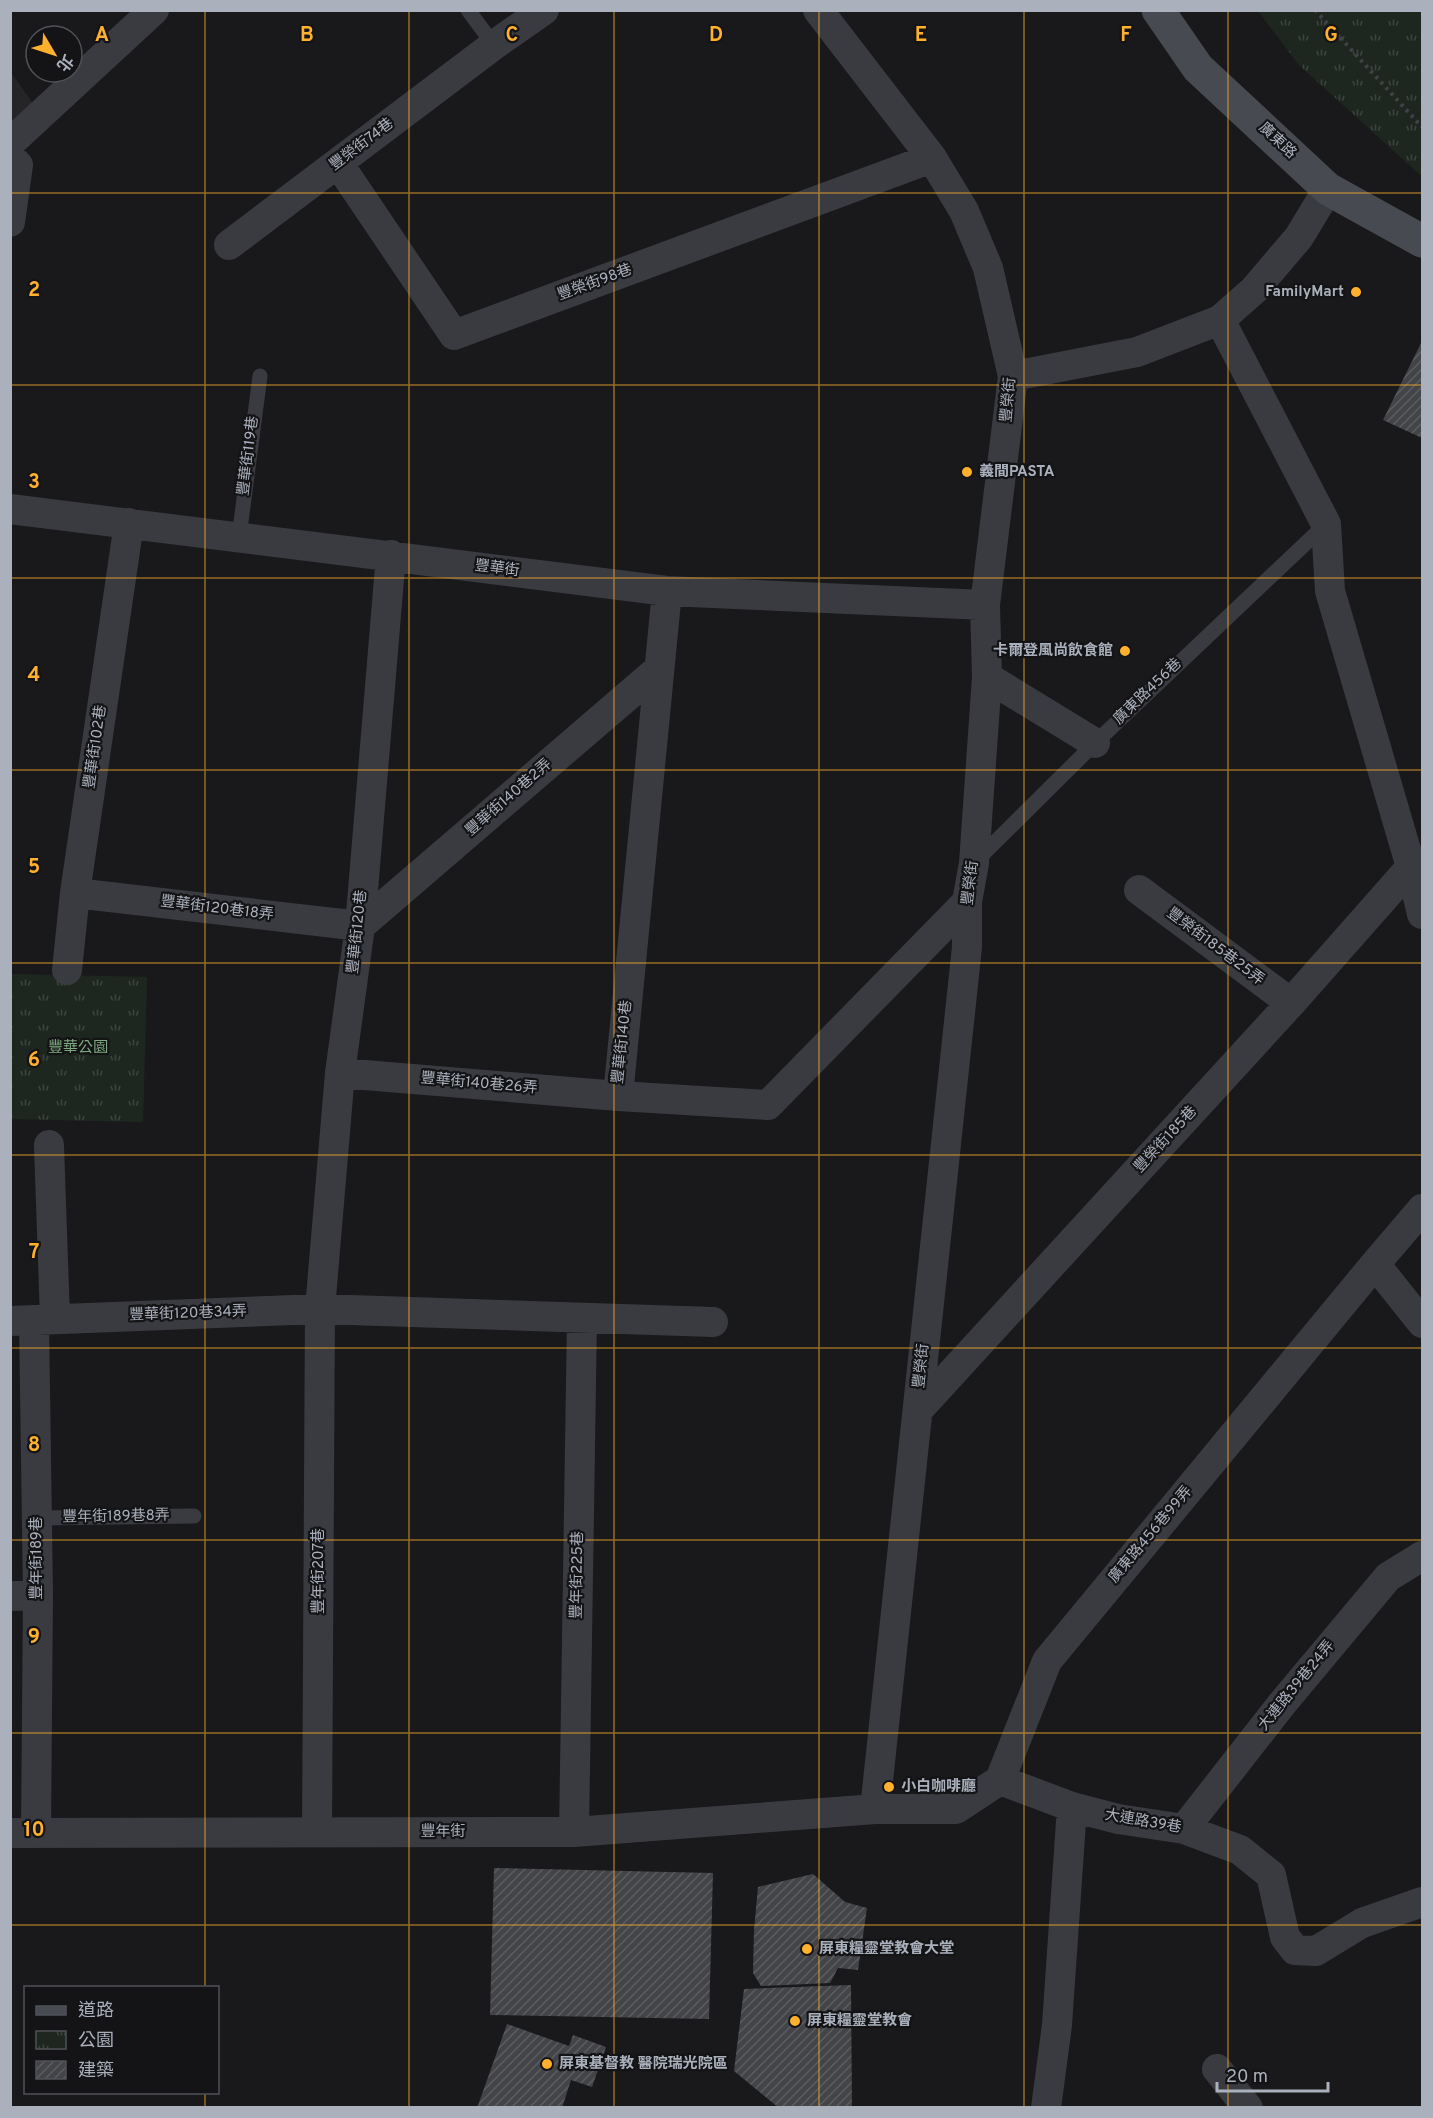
<svg xmlns="http://www.w3.org/2000/svg" width="1433" height="2118" font-family="Overpass,'Noto Sans TC',sans-serif">
<style>
.built{fill:#252528}
.park{fill:url(#park-tufts)}
.building{fill:url(#building-hatch)}
.lines{fill:none;stroke-linecap:round;stroke-linejoin:round}
.path{stroke:#3f4248;stroke-width:4;stroke-dasharray:3 4.5;stroke-linecap:butt}
.lane{stroke:#393b41;stroke-width:15}
.street{stroke:#393b41;stroke-width:30}
.secondary{stroke:#474a51;stroke-width:33}
.grid{fill:none;stroke:#ffb02d;stroke-width:1.5;stroke-opacity:0.55}
.poi-dot{fill:#ffb02d;stroke:#141416;stroke-width:2}
.labels{text-anchor:middle;dominant-baseline:central;stroke-width:4.5;stroke-linejoin:round;paint-order:stroke}
.street-label{font-size:15px;fill:#aab0bc;stroke:#141416}
.poi-label{font-size:15px;font-weight:bold;fill:#aab0bc;stroke:#141416;text-anchor:start}
.park-label{font-size:15px;fill:#7fa980;stroke:#141416}
.grid-label{font-size:20px;text-anchor:middle;font-weight:bold;fill:#ffb02d;stroke:#141416;stroke-width:4.5;stroke-linejoin:round;paint-order:stroke}
</style>
<defs>
<pattern id="park-tufts" width="24" height="20" patternUnits="userSpaceOnUse" patternTransform="scale(1.5)"><rect width="24" height="20" fill="#1e271f"/><path d="M3 7l-1-3M5 7V3M7 7l1-3M15 17l-1-3M17 17v-4M19 17l1-3" fill="none" stroke="#3c443e"/></pattern>
<pattern id="building-hatch" width="6" height="6" patternUnits="userSpaceOnUse" patternTransform="scale(1.5)"><rect width="6" height="6" fill="#434448"/><path d="M-1 1l2-2M0 6l6-6M5 7l2-2" fill="none" stroke="#5b5c60"/></pattern>
</defs>
<rect width="100%" height="100%" fill="#19191b"/>
<path class="built" d="M10,71L37,109L10,127Z"/>
<path class="park" d="M1258,11H1422V176L1417,172L1299,65Z
M11,974L147,977L143,1122L11,1119Z"/>
<path class="building" d="M1422,341V438L1383,420Z
M494,1868L713,1873L709,2019L490,2015Z
M813,1874L845,1902L867,1908L858,1970L838,1968L830,1983L761,1986L753,1973L754,1930L758,1887Z
M851,1985L852,2108H779L734,2071L744,1989Z
M507,2024L569,2046L573,2035L606,2047L592,2087L571,2080L562,2108H477Z"/>
<g class="lines">
<path class="path" d="M1315,10L1422,127"/>
<path class="lane" d="M468,10L494,45
M239,537L260,376
M976,861L1095,743L1326,524
M37,1518L194,1516"/>
<path class="street" d="M818,10L932,158L964,211L988,268L1013,376L985,605L987,677L974,863L967,902V947L875,1809
M10,143L154,10
M10,157L18,165L10,222
M338,163L454,335L932,158
M229,245L494,45L544,10
M1220,320L1326,524L1330,591L1411,867L1422,914
M1013,376L1137,352L1220,320L1254,290L1299,237L1328,189
M10,509L667,591L985,605
M987,677L1095,743
M1139,890L1291,1003
M75,893L360,926L659,669
M67,970L75,893L129,523
M340,1073L618,1096L768,1105L967,902
M618,1096L667,591
M49,1145L55,1319
M1375,1264L1422,1323
M34,1320L38,1595L36,1833
M10,1321L320,1309L713,1322
M918,1410L1291,1003L1411,867
M10,1596L38,1595
M1000,1780L1072,1807L1118,1819L1184,1829L1240,1850L1271,1875L1285,1937L1295,1950L1316,1951L1362,1923L1422,1902
M1184,1829L1281,1705L1388,1577L1422,1556
M317,1832L320,1309L340,1073L360,926L391,555
M574,1832L582,1318
M10,1833L574,1832L875,1809H956L1000,1780L1047,1661L1375,1264L1422,1209
M1217,2069L1248,2108
M1046,2108L1057,2025L1072,1807"/>
<path class="secondary" d="M1158,10L1198,68L1328,189L1422,241"/>
</g>
<path class="grid" d="M205,10V1988M409,10V2108M614,10V2108M819,10V2108M1024,10V2108M1228,10V2108M10,193H1422M10,385H1422M10,578H1422M10,770H1422M10,963H1422M10,1155H1422M10,1348H1422M10,1540H1422M10,1733H1422M10,1925H1422M205,2092V2108"/>
<g class="poi-dot">
<circle cx="1356" cy="292" r="6"/>
<circle cx="967" cy="472" r="6"/>
<circle cx="1125" cy="651" r="6"/>
<circle cx="889" cy="1787" r="6"/>
<circle cx="807" cy="1949" r="6"/>
<circle cx="795" cy="2021" r="6"/>
<circle cx="547" cy="2064" r="6"/>
</g>
<g class="labels">
<g class="street-label">
<text transform="translate(1277 141) rotate(43)">廣東路</text>
<text transform="translate(362 145) rotate(-37)">豐榮街74巷</text>
<text transform="translate(595 283) rotate(-20)">豐榮街98巷</text>
<text transform="translate(1009 400) rotate(-85)">豐榮街</text>
<text transform="translate(249 456) rotate(-83)">豐華街119巷</text>
<text transform="translate(497 569) rotate(7)">豐華街</text>
<text transform="translate(1148 692) rotate(-44)">廣東路456巷</text>
<text transform="translate(96 747) rotate(-82)">豐華街102巷</text>
<text transform="translate(509 798) rotate(-41)">豐華街140巷2弄</text>
<text transform="translate(971 883) rotate(-83)">豐榮街</text>
<text transform="translate(217 909) rotate(7)">豐華街120巷18弄</text>
<text transform="translate(358 932) rotate(-84)">豐華街120巷</text>
<text transform="translate(1215 947) rotate(37)">豐榮街185巷25弄</text>
<text transform="translate(623 1042) rotate(-84)">豐華街140巷</text>
<text transform="translate(479 1084) rotate(5)">豐華街140巷26弄</text>
<text transform="translate(1166 1140) rotate(-47)">豐榮街185巷</text>
<text transform="translate(188 1314) rotate(-2)">豐華街120巷34弄</text>
<text transform="translate(922 1366) rotate(-84)">豐榮街</text>
<text transform="translate(116 1517) rotate(-1)">豐年街189巷8弄</text>
<text transform="translate(1151 1535) rotate(-50)">廣東路456巷99弄</text>
<text transform="translate(37 1558) rotate(-90)">豐年街189巷</text>
<text transform="translate(319 1571) rotate(-90)">豐年街207巷</text>
<text transform="translate(578 1575) rotate(-89)">豐年街225巷</text>
<text transform="translate(1297 1686) rotate(-51)">大連路39巷24弄</text>
<text transform="translate(1143 1822) rotate(10)">大連路39巷</text>
<text x="443" y="1832">豐年街</text>
</g>
<g class="poi-label">
<text x="1344" y="292" text-anchor="end">FamilyMart</text>
<text x="979" y="472">義間PASTA</text>
<text x="1113" y="651" text-anchor="end">卡爾登風尚飲食館</text>
<text x="901" y="1787">小白咖啡廳</text>
<text x="819" y="1949">屏東糧靈堂教會大堂</text>
<text x="807" y="2021">屏東糧靈堂教會</text>
<text x="559" y="2064">屏東基督教 醫院瑞光院區</text>
</g>
<g class="park-label">
<text x="78" y="1048">豐華公園</text>
</g>
</g>
<g class="grid-label">
<text x="102" y="41">A</text>
<text x="307" y="41">B</text>
<text x="512" y="41">C</text>
<text x="716" y="41">D</text>
<text x="921" y="41">E</text>
<text x="1126" y="41">F</text>
<text x="1331" y="41">G</text>
<text x="34" y="296">2</text>
<text x="34" y="488">3</text>
<text x="34" y="681">4</text>
<text x="34" y="873">5</text>
<text x="34" y="1066">6</text>
<text x="34" y="1258">7</text>
<text x="34" y="1451">8</text>
<text x="34" y="1643">9</text>
<text x="34" y="1836">10</text>
</g>
<rect width="1433" height="2118" fill="none" stroke="#aab0bc" stroke-width="24"/>
<rect x="24" y="1986" width="195" height="108" fill="#141416" stroke="#505258" stroke-width="1.5"/>
<rect x="36" y="2006" width="30" height="9" fill="#474a51" stroke="#505258" stroke-width="1.5"/>
<text x="78" y="2016" font-size="18" fill="#aab0bc">道路</text>
<rect x="36" y="2031" width="30" height="18" fill="url(#park-tufts)" stroke="#505258" stroke-width="1.5"/>
<text x="78" y="2046" font-size="18" fill="#aab0bc">公園</text>
<rect x="36" y="2061" width="30" height="18" fill="url(#building-hatch)" stroke="#505258" stroke-width="1.5"/>
<text x="78" y="2076" font-size="18" fill="#aab0bc">建築</text>
<g transform="translate(54 54) rotate(129)"><circle r="28" fill="#141416" stroke="#505258" stroke-width="1.5"/>
<path d="M0-4.5L10 22L0 15L-10 22Z" fill="#ffb02d"/>
<text y="-9" font-size="16" font-weight="bold" text-anchor="middle" fill="#aab0bc">北</text>
</g>
<path d="M1217 2082v9h111v-9" fill="none" stroke="#aab0bc" stroke-width="3"/>
<text x="1226" y="2082" font-size="18" fill="#aab0bc" stroke="#141416" stroke-width="4.5" paint-order="stroke">20 m</text>
</svg>
